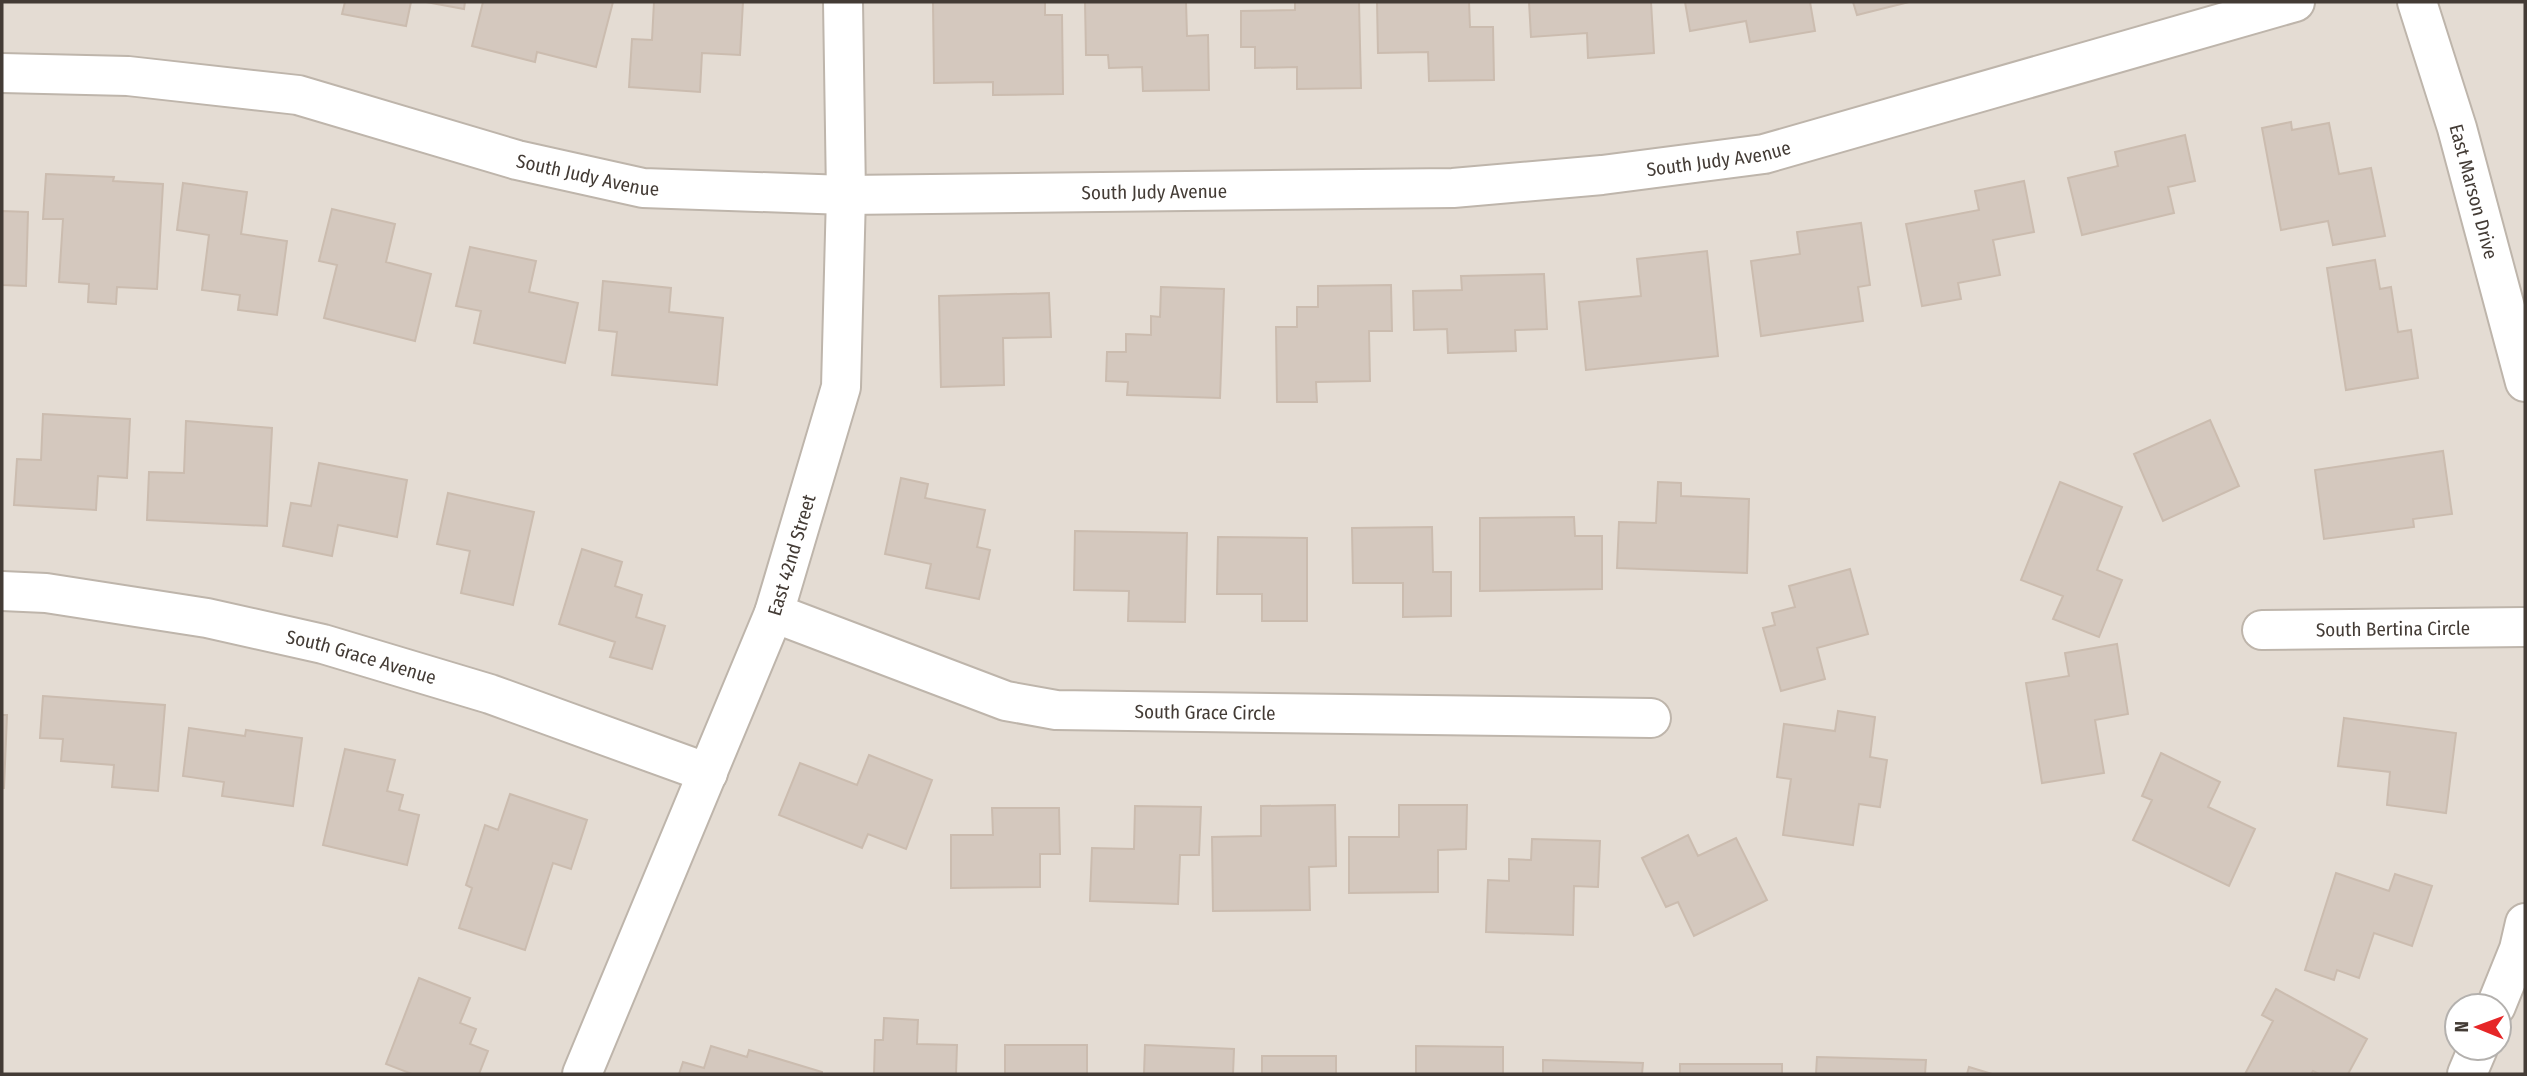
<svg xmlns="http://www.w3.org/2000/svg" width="2527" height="1076" font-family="'Fira Sans Condensed',sans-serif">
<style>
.residential{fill:#e4dcd3;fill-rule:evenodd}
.building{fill:#d4c8be;stroke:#cbbcaf;stroke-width:2}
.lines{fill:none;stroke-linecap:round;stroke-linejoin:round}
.minor-casing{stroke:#beb5ab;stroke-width:42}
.minor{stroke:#fff;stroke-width:38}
.labels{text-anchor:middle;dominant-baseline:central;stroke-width:5;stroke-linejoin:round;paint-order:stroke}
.street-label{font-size:19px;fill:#433b35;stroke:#fff}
</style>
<rect width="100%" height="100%" fill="#f1ebe5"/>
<path class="residential" d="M2,2H2525V1074H2ZM2457,1006H2499V1048H2457Z"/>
<path class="building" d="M345,2H411L406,26L342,14Z
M426,2H465L464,9Z
M483,2H613L596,67L537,52L535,62L472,46Z
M654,2H743L740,55L702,53L700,92L629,87L632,39L652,40Z
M933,2H1045V15H1062L1063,94L993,95V82L934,83Z
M1085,2H1186L1187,36L1208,35L1209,90L1143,91L1142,67L1109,68L1108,55H1086Z
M1295,2H1359L1361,88L1297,89V67L1255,68V47H1241V11L1295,10Z
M1377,2H1469L1470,27H1493L1494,80L1429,81L1428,52L1378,53Z
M1529,2H1651L1654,53L1588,58L1587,33L1531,37Z
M1685,2H1810L1815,31L1750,42L1746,21L1690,31Z
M1853,2H1909L1857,15Z
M2291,122L2292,130L2329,123L2339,174L2371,168L2385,236L2333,245L2328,221L2281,230L2262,128Z
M2185,135L2195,181L2168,187L2174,213L2082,235L2068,178L2118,166L2115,152Z
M46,174L114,177L113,181L163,184L157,289L117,287L116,304L88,302L89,284L59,282L63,219H43Z
M2024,181L2034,232L1993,240L2000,275L1958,283L1961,299L1922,306L1906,224L1979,210L1975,191Z
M183,183L247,192L241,234L287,241L277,315L238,310L240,295L202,290L209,235L177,230Z
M332,209L395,224L386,262L431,274L415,341L324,318L337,265L319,261Z
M2,211L28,212L26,286L2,285Z
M1861,223L1870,285L1858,287L1863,321L1761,336L1751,261L1800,254L1797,232Z
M470,247L536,261L529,292L578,303L565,363L474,343L481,311L456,306Z
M1707,251L1718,356L1586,370L1579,302L1641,296L1637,259Z
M2375,260L2380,289L2391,287L2398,332L2411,330L2418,378L2346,390L2327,268Z
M1544,274L1547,329L1515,330L1516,351L1448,353L1447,329L1414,330L1413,291L1462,290L1461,276Z
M603,281L671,288L669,312L723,318L717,385L612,375L617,332L599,330Z
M1391,285L1392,331H1369L1370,381L1316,382L1317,402H1277L1276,327H1297V307H1318V286Z
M1161,287L1224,289L1220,398L1127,395L1128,382L1106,381L1107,352H1126V334L1151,335V316L1160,317Z
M1049,293L1051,337L1003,338L1004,385L941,387L939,296Z
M43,414L130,419L127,478L98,476L96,510L14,505L17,459L41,460Z
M2210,420L2239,486L2163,521L2134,454Z
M186,421L272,428L267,526L147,520L149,472L184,473Z
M2443,451L2452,514L2413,519L2414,527L2324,539L2315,470Z
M319,463L407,480L397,537L338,525L332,556L283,546L291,503L311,506Z
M901,478L928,484L925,498L985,510L977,547L990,550L979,599L926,588L931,564L885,554Z
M1658,482L1681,483V496L1749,499L1747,573L1617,568L1619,522L1656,523Z
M2060,482L2122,507L2097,570L2122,580L2099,637L2053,619L2063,596L2021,580Z
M448,493L534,512L513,605L461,593L470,551L437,544Z
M1574,517L1575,536H1602V589L1480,591V518Z
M1432,527L1433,572H1451V616L1403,617V583H1353L1352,528Z
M1075,531L1187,533L1185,622L1128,621L1129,591L1074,590Z
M1218,537L1307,538V621H1262V594H1217Z
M582,549L622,562L615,586L642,595L636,617L665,626L652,669L610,657L615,642L559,624Z
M1850,569L1868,634L1817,648L1825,679L1781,691L1763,628L1775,625L1772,613L1795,607L1789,586Z
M2117,644L2128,714L2095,720L2104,773L2042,783L2026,683L2069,676L2065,653Z
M43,696L165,705L158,791L112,787L114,765L61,761L63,739L40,738Z
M1838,711L1875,717L1870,757L1887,760L1880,807L1859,804L1853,845L1783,835L1791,779L1777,777L1784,724L1835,731Z
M2,715H7L4,788H2Z
M2344,718L2456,733L2446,813L2387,805L2390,772L2338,766Z
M189,728L245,736L246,730L302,738L293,806L222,796L224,782L183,776Z
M345,749L395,760L387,791L403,795L399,810L419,815L407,865L323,845Z
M2161,753L2220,782L2208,807L2255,829L2229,886L2133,840L2152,800L2142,796Z
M869,755L932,780L906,849L868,834L862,848L779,815L800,763L857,785Z
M510,794L587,820L571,869L553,863L525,950L459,928L472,888L466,885L485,825L498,830Z
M1335,805L1336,866L1309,867L1310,910L1213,911L1212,837L1261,836V806Z
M1399,805H1467L1466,849L1438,850V892L1349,893V837H1399Z
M1135,806L1201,807L1199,855H1180L1178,904L1090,901L1092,848L1134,849Z
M992,808H1059L1060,854H1040V887L951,888V835H993Z
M1688,835L1698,856L1736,838L1767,900L1694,936L1678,902L1666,907L1642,858Z
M1532,839L1600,841L1598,887L1574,886L1573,935L1486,932L1488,880L1509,881V859L1531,860Z
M2336,873L2389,891L2395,874L2432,886L2412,946L2374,933L2359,978L2337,970L2334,980L2305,970Z
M419,978L470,998L460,1023L476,1029L470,1044L488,1051L479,1074H412L386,1064Z
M2276,989L2367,1039L2348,1074H2319L2313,1071L2311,1074H2245L2273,1021L2262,1015Z
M884,1018L918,1020L917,1044L957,1045L956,1074H874L875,1040H883Z
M1005,1045H1087V1074H1005Z
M1145,1045L1234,1049L1233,1074H1144Z
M711,1046L747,1057L749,1050L822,1072V1074H679L683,1062L704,1068Z
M1416,1046L1503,1047V1074H1416Z
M1262,1056H1336V1074H1262Z
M1817,1057L1926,1060L1925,1074H1816Z
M1543,1060L1643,1063L1642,1074H1543Z
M1680,1064H1782V1074H1680Z
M1969,1067L1992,1074H1967Z"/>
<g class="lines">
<defs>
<g id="minor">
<path id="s1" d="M2417,2L2457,128L2525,382"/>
<path id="s2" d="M2,73L128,76L298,95L517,160L643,188L846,195L1453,188L1602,175L1764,154L2295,2"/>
<path id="s3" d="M2,591L46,593L207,618L323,644L490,694L708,773"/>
<path id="s4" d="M774,613L1006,701L1056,710L1651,718"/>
<path id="s5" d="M2262,630L2525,627"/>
<path d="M2496,1006L2519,949L2525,923"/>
<path id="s6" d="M582,1074L774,613L841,387L846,195L843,2"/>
<path d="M2467,1074L2478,1048"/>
</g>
</defs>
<use href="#minor" class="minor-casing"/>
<use href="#minor" class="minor"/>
</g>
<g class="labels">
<g class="street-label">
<text stroke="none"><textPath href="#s2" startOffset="1732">South Judy Avenue</textPath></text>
<text stroke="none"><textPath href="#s2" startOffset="598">South Judy Avenue</textPath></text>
<text stroke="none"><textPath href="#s2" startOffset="1166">South Judy Avenue</textPath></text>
<text stroke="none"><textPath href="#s1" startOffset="198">East Marson Drive</textPath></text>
<text stroke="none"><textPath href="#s6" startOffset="560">East 42nd Street</textPath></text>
<text stroke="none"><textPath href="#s5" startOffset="131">South Bertina Circle</textPath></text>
<text stroke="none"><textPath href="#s3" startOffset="366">South Grace Avenue</textPath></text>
<text stroke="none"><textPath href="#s4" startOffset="448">South Grace Circle</textPath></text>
</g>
</g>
<rect width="2527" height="1076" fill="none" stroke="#433b35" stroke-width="7"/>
<g transform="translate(2478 1027) rotate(271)"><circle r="33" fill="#ffffff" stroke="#b4b1ae" stroke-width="2"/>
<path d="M0-5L12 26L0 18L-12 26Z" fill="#e62627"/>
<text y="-10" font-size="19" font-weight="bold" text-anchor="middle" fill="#433b35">N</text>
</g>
</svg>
